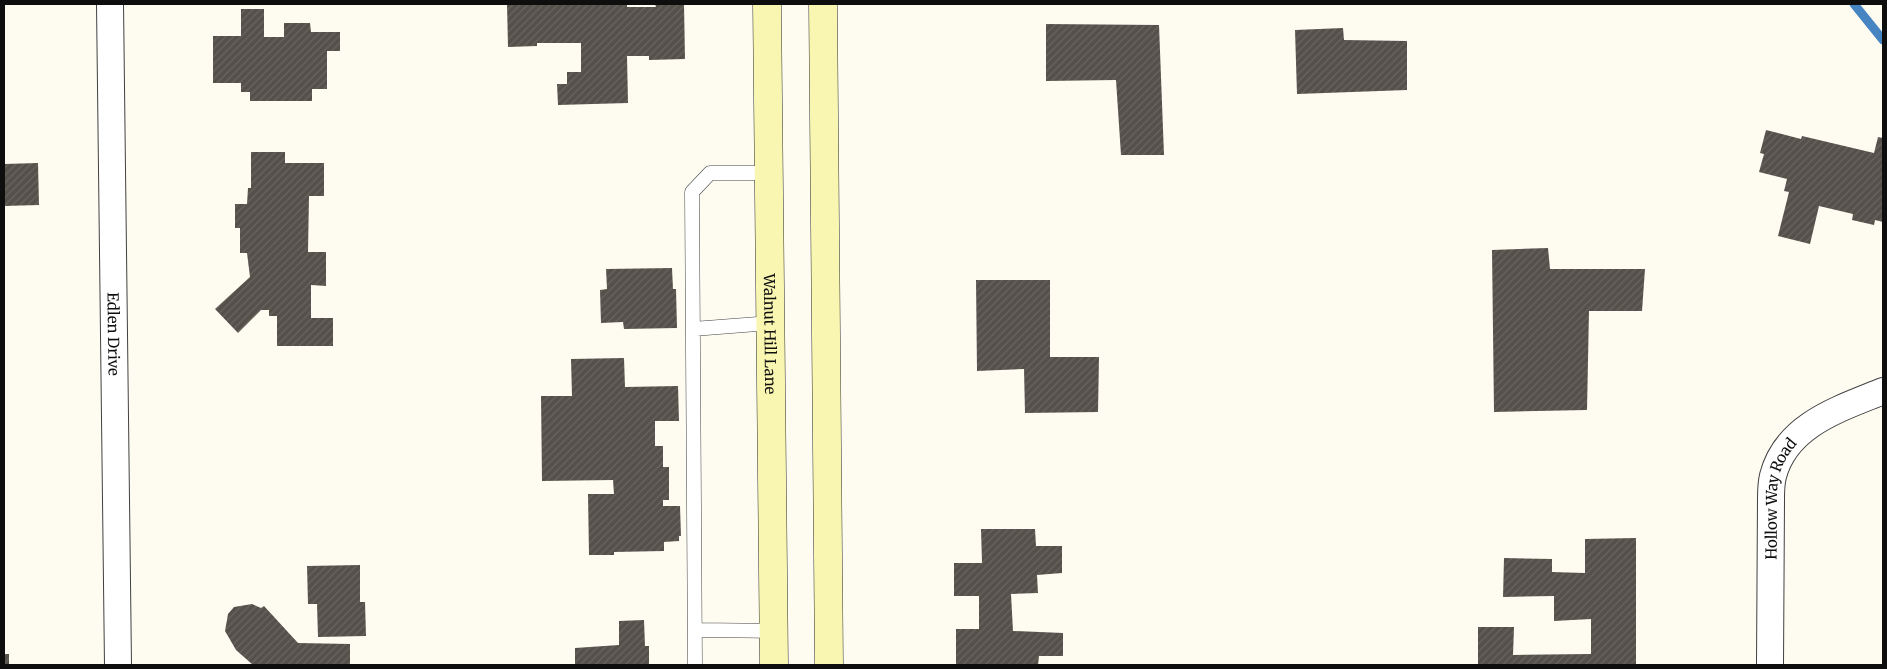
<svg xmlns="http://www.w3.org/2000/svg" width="1887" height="669" font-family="Merriweather,serif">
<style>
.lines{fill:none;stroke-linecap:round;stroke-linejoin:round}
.stream{stroke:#4685c1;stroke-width:9}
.building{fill:url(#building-hatch)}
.lane-casing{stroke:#414141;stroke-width:15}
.street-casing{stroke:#414141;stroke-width:28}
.secondary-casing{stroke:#303030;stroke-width:29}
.lane{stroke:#fff;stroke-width:14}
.street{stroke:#fff;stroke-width:26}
.secondary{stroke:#f8f6b1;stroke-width:28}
.labels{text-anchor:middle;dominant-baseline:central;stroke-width:5;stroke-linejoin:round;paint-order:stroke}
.street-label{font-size:15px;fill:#0e0e0e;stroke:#fff}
</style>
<defs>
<pattern id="building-hatch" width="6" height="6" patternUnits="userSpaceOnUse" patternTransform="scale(1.25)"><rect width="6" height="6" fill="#56504b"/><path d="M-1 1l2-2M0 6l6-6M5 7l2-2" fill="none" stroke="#696561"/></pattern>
</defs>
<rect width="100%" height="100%" fill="#fefcf0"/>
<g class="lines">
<path class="stream" d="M1854,4L1883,40"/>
</g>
<path class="building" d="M507,4H627V7H656L655,4H684L685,59L649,60V56H627L628,103L558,105L557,84H567V72H581V43H537V46L508,47Z
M241,9H264V37H284V23H310L311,32H340V51H327V89H312V101H250V92H241V83H213V36H241Z
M1046,24L1159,25L1164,155H1121L1116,80L1046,81Z
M1343,28L1344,40L1407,41V90L1297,94L1295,30Z
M1766,130L1801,139L1802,136L1874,153L1878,137L1883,138V222L1875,220L1874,225L1852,220L1853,214L1819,206L1810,244L1778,236L1789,192L1784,191L1787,179L1759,172L1764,154L1760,153Z
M251,152H285V163H324V196H309L308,252H326V286L311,285V318H333V346H277V316H269V310H261L238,333L215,309L250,277L247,253H240V228H235V204H247L248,188H251Z
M38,163L39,205L4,206V164Z
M1548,248L1550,269H1645L1642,311H1589L1587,410L1494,412L1492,250Z
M672,268L673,289H676L677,328L624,329L623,322L601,323L600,290L607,289L606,269Z
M976,280H1050V357H1099L1098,412L1025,413L1024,369L977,371Z
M624,358L625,387L678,386L679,421H655V446H663V467H669V500H663V506H680L681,536H679V541L664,542V551L614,552V555H589L588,494H614L613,480L542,481L541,396H572L571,359Z
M981,529H1035L1036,546H1062V573L1037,575L1038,593L1011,594L1013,631L1063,633V656H1039L1038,665H956V629H979V596H954V563H982Z
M1636,538V665H1478V627H1514L1513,655L1591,654V619L1554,621V596L1503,597L1504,558L1552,559V572L1585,573V539Z
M360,565V602H365L366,636L318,637L317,604H308L307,566Z
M252,604L261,608L264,606L298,643L350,644V665H253L236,650L225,631L228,614L234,607Z
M644,620L645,646H649V665H575V648L619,645V621Z
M4,654H9V665H4Z"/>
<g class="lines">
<defs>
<path id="lane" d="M693,329L771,323
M695,630L774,631
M695,665L692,192L710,173H769"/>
<g id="street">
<path id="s1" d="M110,4L118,665"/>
<path id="s2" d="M1770,665L1771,499C1771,492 1771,484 1773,476C1786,425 1839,409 1883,391"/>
</g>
<g id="secondary">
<path id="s3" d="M767,4L774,665"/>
<path d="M823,4L829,665"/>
</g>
</defs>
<use href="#lane" class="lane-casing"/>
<use href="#street" class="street-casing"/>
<use href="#secondary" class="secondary-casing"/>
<use href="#lane" class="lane"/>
<use href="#street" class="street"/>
<use href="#secondary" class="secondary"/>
</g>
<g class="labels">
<g class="street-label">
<text stroke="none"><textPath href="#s1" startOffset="330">Edlen Drive</textPath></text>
<text stroke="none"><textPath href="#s3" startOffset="330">Walnut Hill Lane</textPath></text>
<text stroke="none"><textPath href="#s2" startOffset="168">Hollow Way Road</textPath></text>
</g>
</g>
<rect width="1887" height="669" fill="none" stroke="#0e0e0e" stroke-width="10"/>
</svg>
